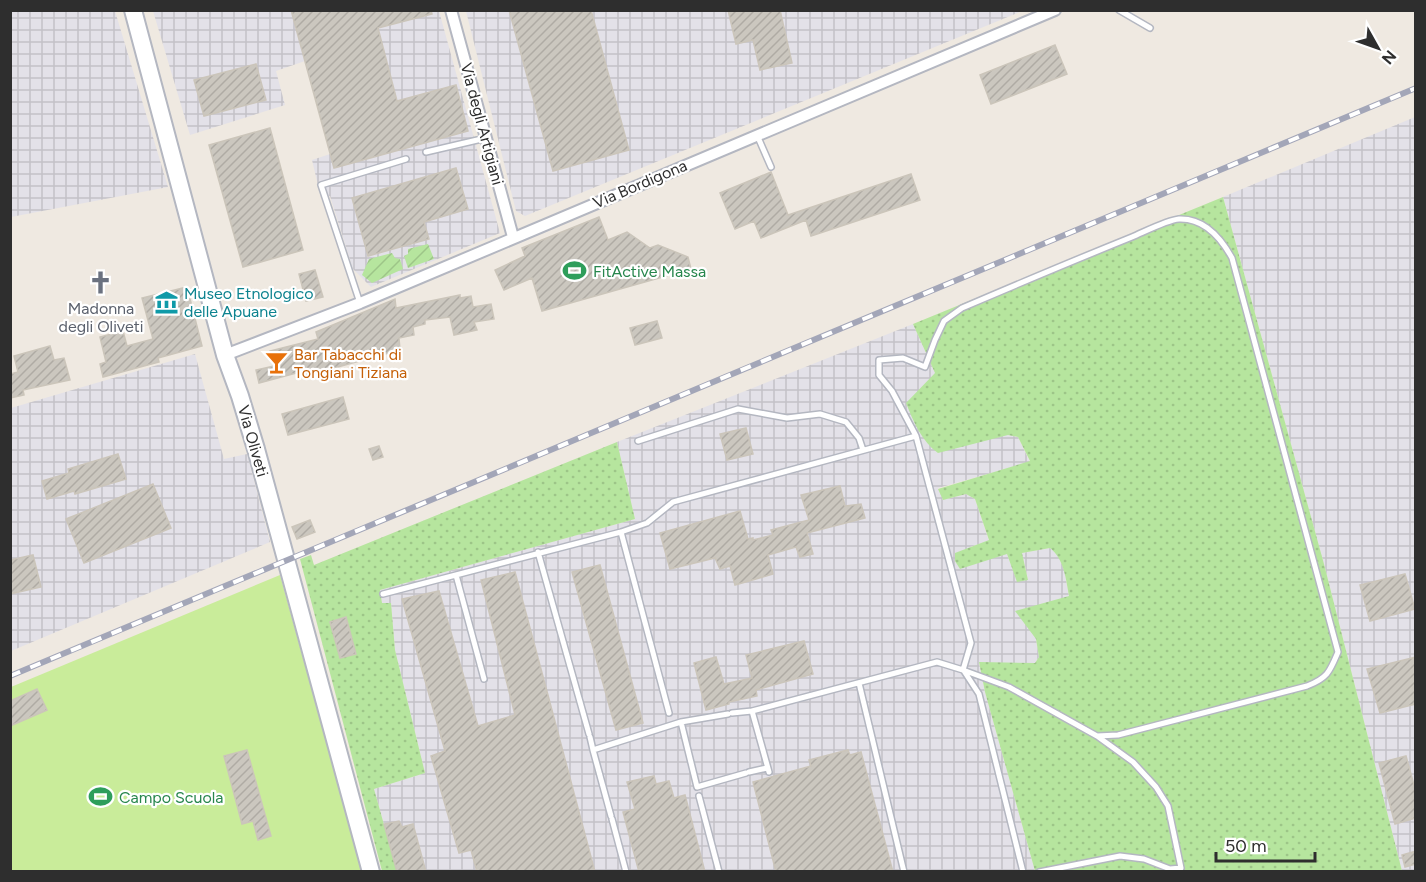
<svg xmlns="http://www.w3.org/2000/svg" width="1426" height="882" font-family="Figtree,sans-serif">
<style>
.industrial{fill:url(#industrial-grid)}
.grass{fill:url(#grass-dots)}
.garden{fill:url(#garden-furrows)}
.pitch{fill:#c9ec9a}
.building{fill:url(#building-hatch);stroke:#cbc5ba;stroke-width:1.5}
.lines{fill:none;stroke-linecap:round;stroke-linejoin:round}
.service-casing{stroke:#b4b7c1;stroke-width:8}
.minor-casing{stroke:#b4b7c1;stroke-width:14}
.secondary-casing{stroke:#b4b7c1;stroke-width:20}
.service{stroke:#fff;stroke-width:5}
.minor{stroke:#fff;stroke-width:10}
.secondary{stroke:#fff;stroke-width:16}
.rail-casing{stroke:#a3a6b8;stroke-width:6}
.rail{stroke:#fff;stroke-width:4;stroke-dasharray:11;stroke-linecap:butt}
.labels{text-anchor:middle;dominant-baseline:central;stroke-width:4.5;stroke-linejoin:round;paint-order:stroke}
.street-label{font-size:16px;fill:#2e2e2e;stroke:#fff}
.leisure-label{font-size:16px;fill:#27864d;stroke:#fff;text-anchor:start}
.culture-label{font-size:16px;fill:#0d838f;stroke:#fff;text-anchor:start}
.worship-label{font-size:16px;fill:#5b616d;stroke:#fff}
.food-label{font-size:16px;fill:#c56008;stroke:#fff;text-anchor:start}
</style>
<defs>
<pattern id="industrial-grid" width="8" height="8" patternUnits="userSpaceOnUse" patternTransform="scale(1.5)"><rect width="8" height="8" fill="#e3e1e8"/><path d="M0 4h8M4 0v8" fill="none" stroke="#c3c1c7"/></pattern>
<pattern id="grass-dots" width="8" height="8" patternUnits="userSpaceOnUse" patternTransform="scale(1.5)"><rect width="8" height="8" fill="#b6e59e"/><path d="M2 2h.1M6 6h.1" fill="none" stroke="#9dc588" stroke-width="1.8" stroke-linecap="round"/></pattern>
<pattern id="garden-furrows" width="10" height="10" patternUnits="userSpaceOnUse" patternTransform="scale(1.5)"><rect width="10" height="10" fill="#b6e59e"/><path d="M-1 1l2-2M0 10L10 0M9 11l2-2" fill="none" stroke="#9dc588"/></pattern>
<pattern id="building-hatch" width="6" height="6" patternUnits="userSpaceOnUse" patternTransform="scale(1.5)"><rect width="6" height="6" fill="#cbc7bf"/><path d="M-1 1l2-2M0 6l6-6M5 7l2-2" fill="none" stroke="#afaba4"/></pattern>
</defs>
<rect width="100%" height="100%" fill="#efe9e1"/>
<path class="industrial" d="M11,10L115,11L168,187L11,217Z
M153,11H439L500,233L371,287L353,269L330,196L321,198L312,160L330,154L305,61L276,71L285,105L190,135Z
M466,11H1022L525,216L516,211Z
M1415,117V871H1402L1324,564L1223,197Z
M913,324L935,373L1008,435L1018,437L1030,462L938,488L943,500L966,494L975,499L989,541L970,547L1007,554L1017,581L1028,579L1022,553L1050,548L1057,553L1064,569L1069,596L1036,639L1039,657L1035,663H979L985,692L1035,871H397L374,789L425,773L395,650L391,603H382L380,590L635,519L617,442Z
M195,354L224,459L247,454L270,542L11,651V408Z"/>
<path class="grass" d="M1223,197L1324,564L1402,871H1035L985,692L979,662L1035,663L1039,657L1036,639L1015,611L1069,596C1066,579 1064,559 1050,548L1022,553L1028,580L1017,582L1007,554L960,569L955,561V553L989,540L975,499L966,494L943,500L938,489L1030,461L1018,437L1008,435L938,453C922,442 913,421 906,403L935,373L913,324Z
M617,442L635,519L380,590L382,603H391L395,650L425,773L374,789L397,871H382L300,559L311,555L314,565Z"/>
<path class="garden" d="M428,244L434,259L408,268L404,256L408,254V249Z
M392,253L395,258L400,259L403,269L372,283L362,275L369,259Z"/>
<path class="pitch" d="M280,575L362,871L11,872V687Z"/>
<path class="building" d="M291,10H431L432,14L378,28L397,101L456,85L468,131L334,168Z
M509,10H591L629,150L553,171Z
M728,10H780L792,63L760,70L753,40L736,44Z
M1055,45L1067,74L991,104L980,75Z
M256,64L266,100L204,116L194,80Z
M270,128L303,250L243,267L209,145Z
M456,168L468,209L424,222L429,239L368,256L352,198Z
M771,172L788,215L911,174L920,200L811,236L806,220L761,238L754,221L735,229L720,193Z
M599,217L608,240L627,232L650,248L658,245L688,257L691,269L542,311L532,278L504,290L495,270L525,256L522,248Z
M315,270L323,297L306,301L299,274Z
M187,287L202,346L158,358L159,362L103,377L100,364L106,362L100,337L123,331L127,346L153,339L142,298Z
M460,295V298L471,296L473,307L491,304L494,319L474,322L477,330L454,335L450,317L425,320V324L413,327L414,335L399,338L400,350L301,377L300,372L259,383L256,370L274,366L270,351L318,339L316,332L395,299L396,308Z
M657,321L662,338L635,345L630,328Z
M50,346L54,360L64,358L70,380L23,390L24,395L10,398V374L18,372L14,356Z
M343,397L349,419L288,435L282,414Z
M746,428L753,454L727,460L720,434Z
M379,446L383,457L373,460L369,449Z
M118,454L126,479L75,494L74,491L47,499L42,481L69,473L68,469Z
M153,484L171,528L84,563L66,519Z
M840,486L845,506L861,504L865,518L807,533L813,554L800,557L796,547L768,555L773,574L735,585L730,566L720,569L715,558L670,569L660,533L740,511L748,539L753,538V540L773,535L771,530L809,520L801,495Z
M310,520L315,532L297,539L292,527Z
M33,555L41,587L10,594V560Z
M600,565L643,723L616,730L572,572Z
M515,572L549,699L595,872H477L471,850L459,853L431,756L445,751L402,599L439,591L478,726L515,715L481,580Z
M1405,574L1415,609L1370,621L1360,585Z
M346,617L356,654L340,658L330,622Z
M804,641L813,674L756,690L757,696L729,702V704L706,710L694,663L716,657L724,684L752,678L746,655Z
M1416,657V704L1380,713L1367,669Z
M37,689L47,710L10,726V701Z
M247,750L271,836L258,840L253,821L242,824L224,756Z
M848,750L850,755L861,752L893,872H776L753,782L811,766L809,760Z
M1406,756L1416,792V818L1395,824L1379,763Z
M654,776L656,784L669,781L674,798L685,795L705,872H639L623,812L635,809L627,782Z
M399,821L402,827L413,824L426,872H397L384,824Z
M1416,851V864L1405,867L1402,855Z"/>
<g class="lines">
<defs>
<path id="service" d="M1119,10L1150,28
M757,135L771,167
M426,152L486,138
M360,303L321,185L406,159
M916,436L892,391L879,375V360L903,358L925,367L935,340L944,321L962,308C1018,284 1075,260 1132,237C1144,232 1167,220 1179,219C1205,218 1221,238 1232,258L1338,652C1330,671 1328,678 1307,686L1118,735L1097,736
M638,441L738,409L787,418L820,414L846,422L859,438L863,450
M621,532L669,713
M538,552L589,734
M456,575L484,679
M383,594L621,532L647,523L673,502L916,436L971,643L963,670L937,662L752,711L769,772
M963,670L1009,687L1097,736L1133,762L1156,787L1168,806L1181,868L1170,869L1144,859L1120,856L1039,872
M964,671L979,694L1023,872
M859,683L904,872
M732,713L752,711
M728,714L681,722L697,787L746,773
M590,737L593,750
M749,772L767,768
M699,796L719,872
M611,816L593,750L681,722
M612,819L626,872"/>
<path id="minor" d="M451,10L513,237
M225,355L360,303L1055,10"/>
<path id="secondary" d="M133,10L225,355L240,396L256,449L371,872"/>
</defs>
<use href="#service" class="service-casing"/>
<use href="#minor" class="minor-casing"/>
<use href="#secondary" class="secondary-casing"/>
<use href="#service" class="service"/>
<use href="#minor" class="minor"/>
<use href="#secondary" class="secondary"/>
<defs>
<path id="rail" d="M10,676L1416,88"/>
</defs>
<use href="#rail" class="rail-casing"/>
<use href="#rail" class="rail"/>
</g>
<defs>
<symbol id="stadium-bare" viewBox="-9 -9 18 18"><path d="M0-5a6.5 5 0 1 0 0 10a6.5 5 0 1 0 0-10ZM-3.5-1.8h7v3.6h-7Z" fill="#2e9e5b" stroke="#fff" stroke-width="2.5" paint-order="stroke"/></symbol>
<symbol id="church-bare" viewBox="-9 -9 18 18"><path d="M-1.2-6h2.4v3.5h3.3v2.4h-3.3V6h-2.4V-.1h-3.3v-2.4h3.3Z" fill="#6b7280" stroke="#fff" stroke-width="2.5" paint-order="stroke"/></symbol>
<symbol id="museum-bare" viewBox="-9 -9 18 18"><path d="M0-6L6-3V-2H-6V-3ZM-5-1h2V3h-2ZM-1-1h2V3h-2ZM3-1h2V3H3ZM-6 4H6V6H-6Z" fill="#0f9aa8" stroke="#fff" stroke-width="2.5" paint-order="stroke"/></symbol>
<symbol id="bar-bare" viewBox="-9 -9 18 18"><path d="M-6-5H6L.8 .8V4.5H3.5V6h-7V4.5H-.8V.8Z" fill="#e8710a" stroke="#fff" stroke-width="2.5" paint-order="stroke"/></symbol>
</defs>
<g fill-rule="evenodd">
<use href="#stadium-bare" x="558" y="254" width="33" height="33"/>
<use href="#church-bare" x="84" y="266" width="33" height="33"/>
<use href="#museum-bare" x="150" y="286" width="33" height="33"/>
<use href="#bar-bare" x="260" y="346" width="33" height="33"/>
<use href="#stadium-bare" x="84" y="780" width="33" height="33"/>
</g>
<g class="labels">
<g class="street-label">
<text transform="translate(482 124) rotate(75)">Via degli Artigiani</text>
<text transform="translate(640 184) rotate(-23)">Via Bordigona</text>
<text transform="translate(253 441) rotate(74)">Via Oliveti</text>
</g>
<g class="leisure-label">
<text x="593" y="271">FitActive Massa</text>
<text x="119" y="797">Campo Scuola</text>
</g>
<g class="culture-label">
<text x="184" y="293">Museo Etnologico<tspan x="184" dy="18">delle Apuane</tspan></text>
</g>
<g class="worship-label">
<text x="101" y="308">Madonna<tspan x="101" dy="18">degli Oliveti</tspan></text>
</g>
<g class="food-label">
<text x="294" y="354">Bar Tabacchi di<tspan x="294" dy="18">Tongiani Tiziana</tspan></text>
</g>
</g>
<rect width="1426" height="882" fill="none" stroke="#2e2e2e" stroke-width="24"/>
<g transform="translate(1378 48) rotate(130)" stroke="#ffffff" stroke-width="4.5" paint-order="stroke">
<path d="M0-4.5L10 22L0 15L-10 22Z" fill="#2e2e2e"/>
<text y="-9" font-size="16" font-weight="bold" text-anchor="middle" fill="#2e2e2e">N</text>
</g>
<path d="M1216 852v9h99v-9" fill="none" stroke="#2e2e2e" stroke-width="3"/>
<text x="1225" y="852" font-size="18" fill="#2e2e2e" stroke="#ffffff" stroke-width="4.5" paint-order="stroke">50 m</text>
</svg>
